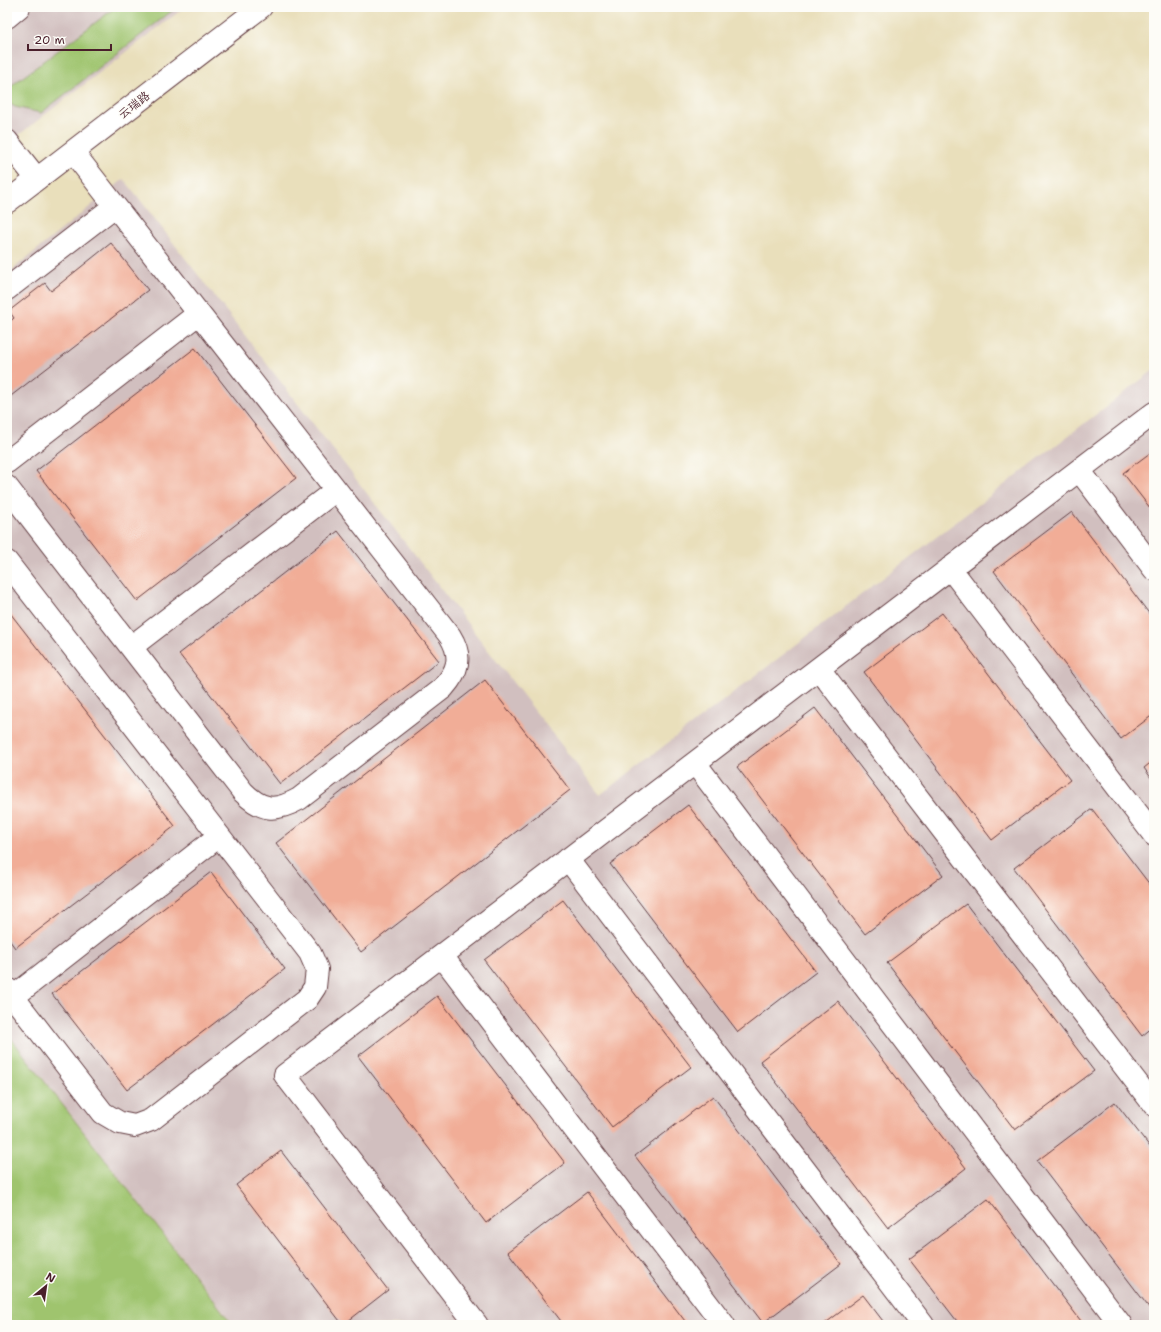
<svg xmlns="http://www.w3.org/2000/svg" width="1161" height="1332" font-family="'Shantell Sans','LXGW WenKai TC',sans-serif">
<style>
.industrial{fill:#d1bfbf}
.green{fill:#9fc46e;stroke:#74724c}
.building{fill:#f1ad97}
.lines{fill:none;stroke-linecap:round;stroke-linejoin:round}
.minor-casing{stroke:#623c41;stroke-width:24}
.minor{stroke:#fff;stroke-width:22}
.labels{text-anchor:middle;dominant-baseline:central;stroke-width:3;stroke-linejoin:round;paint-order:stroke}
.street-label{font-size:12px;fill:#4a1f2b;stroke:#fdfcf7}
</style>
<rect width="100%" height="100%" fill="#fdfcf7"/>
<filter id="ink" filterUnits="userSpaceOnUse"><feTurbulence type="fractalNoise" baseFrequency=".025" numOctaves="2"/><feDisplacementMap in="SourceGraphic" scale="8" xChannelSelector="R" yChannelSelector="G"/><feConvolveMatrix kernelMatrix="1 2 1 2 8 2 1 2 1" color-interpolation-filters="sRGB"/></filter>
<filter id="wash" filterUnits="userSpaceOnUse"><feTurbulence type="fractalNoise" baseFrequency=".012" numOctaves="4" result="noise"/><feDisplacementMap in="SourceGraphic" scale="16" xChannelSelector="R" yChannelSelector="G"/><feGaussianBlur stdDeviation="0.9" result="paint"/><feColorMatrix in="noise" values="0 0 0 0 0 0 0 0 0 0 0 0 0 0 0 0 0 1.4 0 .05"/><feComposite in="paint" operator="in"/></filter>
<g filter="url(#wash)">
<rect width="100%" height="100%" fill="#e9dfbb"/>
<path class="industrial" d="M7,7H185L7,144Z
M124,179L600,795L1154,370V1325H234L7,1032V274Z"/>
<path class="green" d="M116,7H177L41,113L15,107L7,102V89Z
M7,1033L233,1325H7Z"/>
<g id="blocks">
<path class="building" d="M111,243L148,290L7,399V324L14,318L9,311L45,283L51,291Z
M195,348L296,478L137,601L36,471Z
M1154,450V513L1123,473Z
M1072,512L1154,620V714L1121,739L994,571Z
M338,531L439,661L280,784L179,654Z
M7,609L175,826L15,948L7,937Z
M942,613L1070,780L992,840L864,672Z
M485,680L570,790L361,952L276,843Z
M815,708L943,875L865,934L737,767Z
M1154,760V782L1144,768Z
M688,805L816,972L738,1032L610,864Z
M1092,809L1154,890V1026L1142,1036L1014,868Z
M211,872L285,969L127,1090L52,994Z
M563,900L691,1067L612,1127L484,960Z
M966,904L1094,1071L1015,1130L887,963Z
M437,996L565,1163L486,1223L358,1056Z
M838,1001L966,1168L888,1228L760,1061Z
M713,1096L841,1264L763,1323L635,1156Z
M1115,1102L1154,1152V1314L1037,1161Z
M281,1151L388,1290L343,1325L236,1185Z
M587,1192L688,1325H564L508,1252Z
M988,1199L1084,1325H960L909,1259Z
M863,1295L886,1325H823Z"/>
</g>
</g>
<g filter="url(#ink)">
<use href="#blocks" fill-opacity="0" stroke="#623c41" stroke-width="1"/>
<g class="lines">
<defs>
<path id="minor" d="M7,17L19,7
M7,141L37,179
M7,202L261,7
M7,289L115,206
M7,462L198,314
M1079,470L1154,569
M7,487L243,792C262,811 275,812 299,799L443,688C458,671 463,657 450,636L73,152
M7,562L310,953L317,969L315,987L307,999L151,1120L135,1126L120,1123L103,1113L7,989
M950,568L1154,835
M131,647L336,490
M819,669L1154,1105
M695,763L1121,1325
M568,859L923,1325
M442,956L724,1325
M13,997L219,836
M477,1325L285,1075L1154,413"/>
</defs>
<use href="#minor" class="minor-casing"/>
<use href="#minor" class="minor"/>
</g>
</g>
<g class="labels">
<g class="street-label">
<text transform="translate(134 105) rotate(-38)">云瑞路</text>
</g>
</g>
<rect width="1161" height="1332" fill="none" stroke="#fdfcf7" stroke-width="24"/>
<g transform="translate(46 1286) rotate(29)" stroke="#fdfcf7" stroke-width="3" paint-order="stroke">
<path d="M0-3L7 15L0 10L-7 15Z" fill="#4a1f2b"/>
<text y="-6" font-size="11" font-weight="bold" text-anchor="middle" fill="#4a1f2b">N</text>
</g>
<path d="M28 44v6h83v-6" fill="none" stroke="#4a1f2b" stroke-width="2"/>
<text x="34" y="44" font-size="12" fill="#4a1f2b" stroke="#fdfcf7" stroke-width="3" paint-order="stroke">20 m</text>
</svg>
